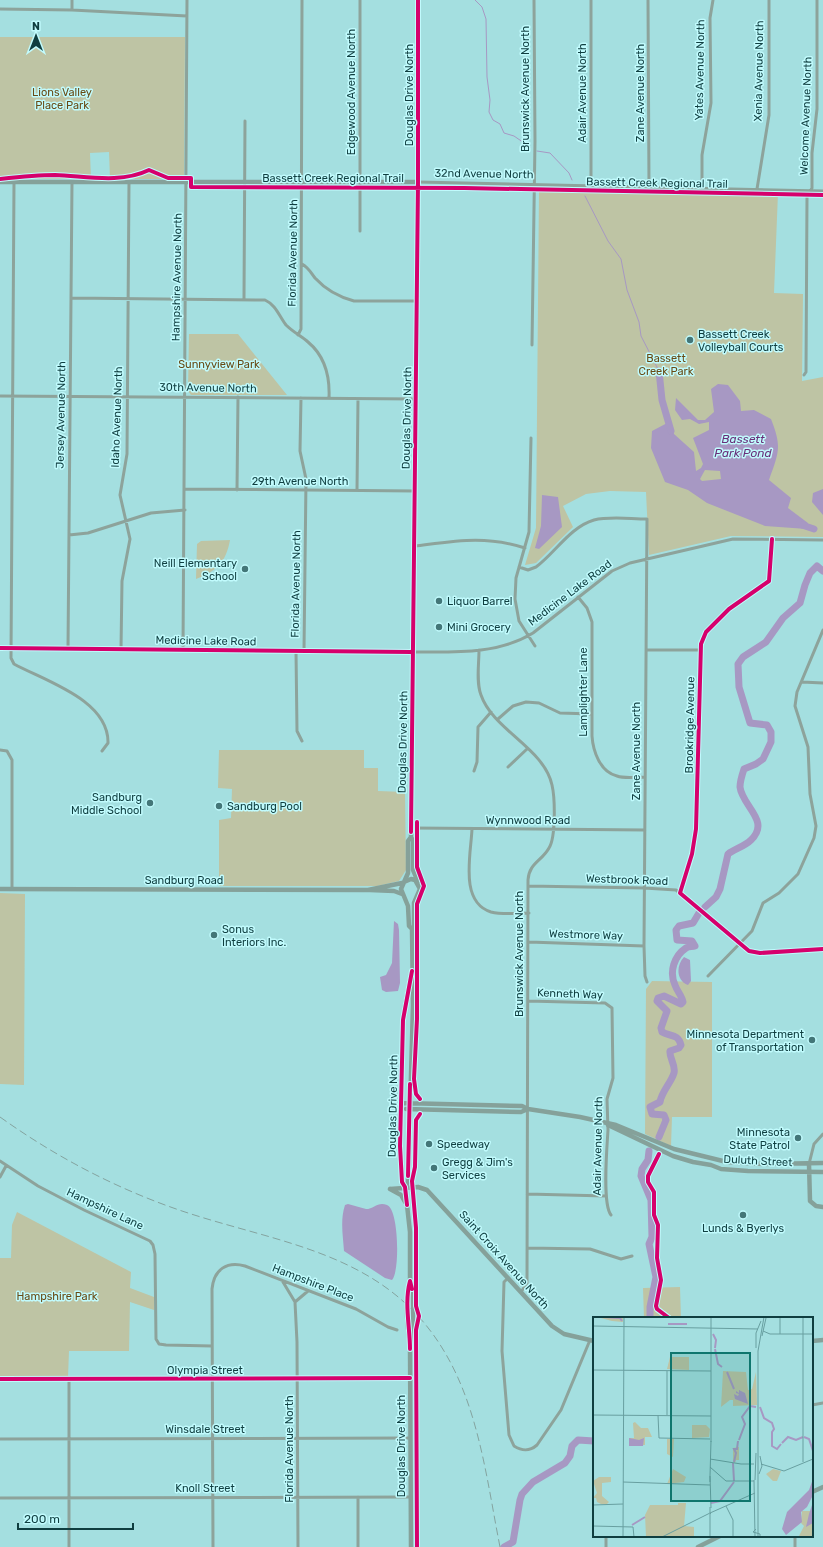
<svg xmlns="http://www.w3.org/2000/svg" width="823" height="1547" font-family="Rubik,sans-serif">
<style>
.green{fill:#bec4a4}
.water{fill:#a798c3;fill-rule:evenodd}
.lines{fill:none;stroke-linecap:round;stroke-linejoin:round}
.stream{stroke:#a798c3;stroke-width:1}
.river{stroke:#a798c3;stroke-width:7}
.street{stroke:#8da39b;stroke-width:3}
.secondary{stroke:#85a19a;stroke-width:4.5}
.rail{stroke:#84a39f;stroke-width:1;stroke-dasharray:8 4;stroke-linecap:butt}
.cycleway-casing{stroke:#c1fbfd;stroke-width:6}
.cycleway{stroke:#d6006c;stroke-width:4}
.poi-dot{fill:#437678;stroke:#c1fbfd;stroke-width:1.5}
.labels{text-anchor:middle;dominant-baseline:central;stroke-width:3;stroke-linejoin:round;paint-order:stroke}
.street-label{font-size:11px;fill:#0f3e40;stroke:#c1fbfd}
.park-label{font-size:11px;fill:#694a14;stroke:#c1fbfd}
.poi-label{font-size:11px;fill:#0f3e40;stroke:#c1fbfd;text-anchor:start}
.water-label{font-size:12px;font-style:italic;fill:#682e79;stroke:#c1fbfd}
.inset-river{fill:none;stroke:#a798c3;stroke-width:2}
.inset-road{fill:none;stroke:#689fa0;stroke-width:1}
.view{fill:#0f766e;fill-opacity:0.15;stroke:#0f766e;stroke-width:2}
.inset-edge{fill:none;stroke:#0f3e40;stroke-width:2}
</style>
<rect width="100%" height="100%" fill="#a4dfe0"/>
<path class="green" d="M0,37H185L184,176L183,179H110L109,152L90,153L91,179H0Z
M539,189L778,193L774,293L803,294L802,381L823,377V537L731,536L649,555L646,492L610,491L586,494L563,506L573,527L536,563L525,565L536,528Z
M189,334H238L287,395H191L188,391Z
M230,540C226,562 217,571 196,579L197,544L201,541Z
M219,750H364V768H378V791L405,792L406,870L399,881L377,886H219V820L231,818L232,789L218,788Z
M0,893L25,894L24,1085L0,1084Z
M652,981L712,982V1117H672L671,1146L645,1134L646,989Z
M17,1212L131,1272L130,1288L154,1297V1310L130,1302L129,1351H69L68,1377L0,1376V1258H11L12,1225Z
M680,1287L681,1318H644L643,1288Z"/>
<path class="water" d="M718,384L728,385L740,401L741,411L754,410L771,419C782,447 779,452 769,480L791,498L788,508L808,523L807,529L765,526L707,503L688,490L665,482L651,448L652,431L671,421L674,434L694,452L696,471L701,468L703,464L693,438L709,430V422L699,424L690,419L682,420L675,410L676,398L698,420H705L714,412L711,389ZM705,470L720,471L721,479L702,481L700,479Z
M823,489V515L812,502L813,493Z
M542,495L558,497L562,527L539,549L535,548L541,526Z
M394,921L398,924L399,930L400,983L398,991L386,992L382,990L380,977L386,975L392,963Z
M684,957L690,960L691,981L688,985C676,981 676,965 684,957Z
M348,1204L366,1209C374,1209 378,1201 387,1205C399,1209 400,1272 392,1280L385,1278L344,1251C343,1236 340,1220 345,1205Z"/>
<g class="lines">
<path class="stream" d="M475,0L482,7L486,19L487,77L490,100L489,112L493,120L500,124L504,133L514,136L530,147
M537,151L550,153L569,173L572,180
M585,196L608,241L621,259L627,290L639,322L641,336L659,371"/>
<path class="river" d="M659,371L662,400L671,431
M799,524L814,529
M705,907L716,897L720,889L728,854C735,849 745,846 751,840C771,821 742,806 740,787C740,781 742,775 744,769L756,764L763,759L771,742V732L767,725L750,723L739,687L738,664L743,657L766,642L783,618L800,603L805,585L810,573L817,566L823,571
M659,1137L666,1120L664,1115L652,1114L650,1107L660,1102C662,1091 671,1083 674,1073C676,1065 669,1058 670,1051L679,1048L681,1045C678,1033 670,1037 662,1032L661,1028L667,1011L657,1001L658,998L664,996L681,1004L683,1002C682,996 677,991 675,985C669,972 674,956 686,948C689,946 692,947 695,946L692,941L677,940L676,930L679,926L693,923L699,913
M649,1151L648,1160L642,1169L641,1176L651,1200L652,1237L649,1244L656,1277L650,1307V1318
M504,1547L513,1542L520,1500L522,1494L533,1482L565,1463L570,1456L572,1446L578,1440L594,1441"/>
<path class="street" d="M360,0V231
M591,0V186
M648,0L649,187
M0,9L72,10L187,16
M72,10V0
M14,182L11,658L14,664C45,681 109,700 108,743L102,751
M418,182L823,191
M702,188V155L711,103L710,18L713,0
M757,189L769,115V0
M302,264C309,268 311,273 315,278C326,290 339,297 354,301H417
M71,298L265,300C276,305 279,316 286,325C293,332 301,336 308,342C326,357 330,377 329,398
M244,298L245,121
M298,335L301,329L302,0
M532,345L535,141L534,0
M804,375L806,372L807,197L812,188V153L817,109V0
M0,396L416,399
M301,398L300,451L306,479L304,651
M531,438L529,532L516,578L515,599L519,621L535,646
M185,489L415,491
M237,490L238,397
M357,490L358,399
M69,535L88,533L151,513L185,510
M415,546C455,541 485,535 525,548
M519,567L528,570L536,567C555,553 570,527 594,520C610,516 630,519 647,519L644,946L645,976L647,982
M578,597L587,608L592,622V736C593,751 600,772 617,776C625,779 636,777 645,777
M68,649L72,182
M121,649L122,581L130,539L120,495L127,454L129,182
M183,650L187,0
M479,650C479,664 476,682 481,695C493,730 544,748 552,785C555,798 556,837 549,848C542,861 529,863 528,880L527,1283L521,1292
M646,650H700
M296,651L297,731L302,741
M412,652C453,652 497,655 533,633L612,571L630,563L733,539L823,540
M802,682L823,683
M498,719L513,706L526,702L539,703L560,713L592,714
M0,750L7,751L12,760V889
M508,767L527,749
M474,771L477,762L478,727L491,712
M411,828L645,830
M472,829C471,854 459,902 491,912C503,915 517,913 529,913
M528,886L644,888L676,890L749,951L760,953L823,949
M680,893L692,854L696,829L701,644L706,632L729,609L769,581L772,539
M529,942L644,946
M708,976L752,931L763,903L779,893L798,874L814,838L816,826L810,794L808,747L795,706L797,692L823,630
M528,1001L605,1003L612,1008L613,1078L607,1099L608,1130C607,1147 602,1204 611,1215
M0,1161L38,1186L84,1210L150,1241L153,1245L155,1254L156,1339L159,1344L166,1345L212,1346
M809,1164L814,1144L823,1134
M0,1177L6,1166
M527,1194L606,1196
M527,1248L590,1249L621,1259L632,1256
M508,1278L504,1282L502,1351L509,1435L514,1446C522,1451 529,1452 537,1445L561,1410L590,1340
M283,1282L295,1302L297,1342L298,1547
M295,1302L308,1291
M69,1380V1547
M812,1405L823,1403
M0,1439L410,1438
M358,1497V1547
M0,1498L411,1497
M606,1536V1547
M213,1547L212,1289C214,1269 227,1261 245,1266L356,1309L388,1327L397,1330
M795,1547V1536"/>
<path class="secondary" d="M0,182H418
M0,648L412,652
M411,837L408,841V873L401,889L408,906L409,926L412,929
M404,882L411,879L415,880L420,889L414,903V927L412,929L413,1005L408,1182L405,1187
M418,882L413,870V841L411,837L418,182V0
M0,889L368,890L402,883
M370,890L394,891L402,894
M402,1103L522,1106L528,1109L580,1117L616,1125L674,1149L727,1162L763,1164L823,1163
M406,1109L521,1112L528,1109
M608,1125L673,1156L693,1162L711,1165L721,1169L748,1171L823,1172
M809,1164L810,1201L816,1206L823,1207
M390,1189L418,1187L427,1190L552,1326L564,1334L594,1341
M390,1189L401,1195L405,1202
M410,1281V1232L405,1187L402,1182L400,1146L403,1026L405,1006L411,975
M812,1341L823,1340
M410,1344C413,1325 415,1300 410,1281C405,1300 407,1325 410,1344L411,1547
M0,1379L410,1378
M812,1492L823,1487
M698,1547L720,1536"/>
<path class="rail" d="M0,1117C56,1157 117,1189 182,1211C280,1244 385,1252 444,1351C479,1409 487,1481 500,1547"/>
<defs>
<path id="cycleway" d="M0,179C18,177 36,175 55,175C86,176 120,184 149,170L168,178H191V187L464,188L823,195
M772,539L769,581L729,609L706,632L701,644L696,829L692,854L680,893L749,951L760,953L823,949
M0,648L412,652
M417,822V867L424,886L417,904V1019L414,1079L416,1094L420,1099
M411,832L418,182V0
M659,1154L648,1176V1182L654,1192V1215L658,1225L657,1258L661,1280L656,1306L657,1309L669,1318
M408,1176L410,1084
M407,1205L405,1187L402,1182L400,1146L403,1020L412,971
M410,1349C410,1327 404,1303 410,1281L412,1289
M0,1379L410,1378
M417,1547L416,1330L419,1316L416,1306V1228L412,1181L415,1167L416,1120L420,1114"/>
</defs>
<use href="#cycleway" class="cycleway-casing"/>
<use href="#cycleway" class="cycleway"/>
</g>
<g class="poi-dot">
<circle cx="690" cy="340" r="4"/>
<circle cx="245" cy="569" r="4"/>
<circle cx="439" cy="601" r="4"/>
<circle cx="439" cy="627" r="4"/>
<circle cx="150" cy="803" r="4"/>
<circle cx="219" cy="806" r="4"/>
<circle cx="214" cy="935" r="4"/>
<circle cx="812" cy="1040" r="4"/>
<circle cx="798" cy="1138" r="4"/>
<circle cx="429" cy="1144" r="4"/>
<circle cx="434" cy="1168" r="4"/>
<circle cx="743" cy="1215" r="4"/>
</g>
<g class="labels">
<g class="street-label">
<text transform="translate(700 70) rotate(-89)">Yates Avenue North</text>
<text transform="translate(759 71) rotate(-89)">Xenia Avenue North</text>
<text transform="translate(525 89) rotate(-90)">Brunswick Avenue North</text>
<text transform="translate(351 92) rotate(-90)">Edgewood Avenue North</text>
<text transform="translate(582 93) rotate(-90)">Adair Avenue North</text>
<text transform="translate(640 93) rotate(-90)">Zane Avenue North</text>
<text transform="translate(409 95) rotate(-90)">Douglas Drive North</text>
<text transform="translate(806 116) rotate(-88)">Welcome Avenue North</text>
<text transform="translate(484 174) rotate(1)">32nd Avenue North</text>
<text x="333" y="178">Bassett Creek Regional Trail</text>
<text transform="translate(657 183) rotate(1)">Bassett Creek Regional Trail</text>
<text transform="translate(293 253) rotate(-89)">Florida Avenue North</text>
<text transform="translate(177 277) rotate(-89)">Hampshire Avenue North</text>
<text transform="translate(208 388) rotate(1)">30th Avenue North</text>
<text transform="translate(61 415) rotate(-89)">Jersey Avenue North</text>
<text transform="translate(117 417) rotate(-88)">Idaho Avenue North</text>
<text transform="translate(407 418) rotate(-89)">Douglas Drive North</text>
<text x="300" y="481">29th Avenue North</text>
<text transform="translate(296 584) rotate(-89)">Florida Avenue North</text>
<text transform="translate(570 593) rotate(-37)">Medicine Lake Road</text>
<text transform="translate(206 641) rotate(1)">Medicine Lake Road</text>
<text transform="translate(583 692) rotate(-90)">Lamplighter Lane</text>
<text transform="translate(690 725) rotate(-89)">Brookridge Avenue</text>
<text transform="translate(403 742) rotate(-89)">Douglas Drive North</text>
<text transform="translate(636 751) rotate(-90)">Zane Avenue North</text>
<text x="528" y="820">Wynnwood Road</text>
<text x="184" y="880">Sandburg Road</text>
<text transform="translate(627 880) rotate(2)">Westbrook Road</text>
<text transform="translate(586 935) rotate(2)">Westmore Way</text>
<text transform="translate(519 954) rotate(-90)">Brunswick Avenue North</text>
<text transform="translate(570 994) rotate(2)">Kenneth Way</text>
<text transform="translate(393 1106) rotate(-89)">Douglas Drive North</text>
<text transform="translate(598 1146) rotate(-89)">Adair Avenue North</text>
<text transform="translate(758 1161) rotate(3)">Duluth Street</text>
<text transform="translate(105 1209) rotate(25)">Hampshire Lane</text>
<text transform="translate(504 1260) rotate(48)">Saint Croix Avenue North</text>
<text transform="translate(313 1283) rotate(21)">Hampshire Place</text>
<text x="205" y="1370">Olympia Street</text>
<text x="205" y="1429">Winsdale Street</text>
<text transform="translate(401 1446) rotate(-90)">Douglas Drive North</text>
<text transform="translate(289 1449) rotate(-90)">Florida Avenue North</text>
<text x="205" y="1488">Knoll Street</text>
</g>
<g class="park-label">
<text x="62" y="92">Lions Valley<tspan x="62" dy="13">Place Park</tspan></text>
<text x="666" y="358">Bassett<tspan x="666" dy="13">Creek Park</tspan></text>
<text x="219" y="364">Sunnyview Park</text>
<text x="57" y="1296">Hampshire Park</text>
</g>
<g class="poi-label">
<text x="698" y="334">Bassett Creek<tspan x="698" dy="13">Volleyball Courts</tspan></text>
<text x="237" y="563" text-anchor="end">Neill Elementary<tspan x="237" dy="13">School</tspan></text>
<text x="447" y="601">Liquor Barrel</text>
<text x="447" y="627">Mini Grocery</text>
<text x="142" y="797" text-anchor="end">Sandburg<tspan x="142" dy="13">Middle School</tspan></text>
<text x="227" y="806">Sandburg Pool</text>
<text x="222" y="929">Sonus<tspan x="222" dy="13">Interiors Inc.</tspan></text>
<text x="804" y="1034" text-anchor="end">Minnesota Department<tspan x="804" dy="13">of Transportation</tspan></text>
<text x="790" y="1132" text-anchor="end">Minnesota<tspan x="790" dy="13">State Patrol</tspan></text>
<text x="437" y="1144">Speedway</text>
<text x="442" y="1162">Gregg &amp; Jim's<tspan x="442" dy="13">Services</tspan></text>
<text x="743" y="1228" text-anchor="middle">Lunds &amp; Byerlys</text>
</g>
<g class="water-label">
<text x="743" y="439">Bassett<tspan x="743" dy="14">Park Pond</tspan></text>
</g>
</g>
<g transform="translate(593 1317)">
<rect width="220" height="220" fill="#a4dfe0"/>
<path d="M4,0H30V5L19,4ZM77,40H96V53L74,52ZM130,54L153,55L155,73L159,72L163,55L164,88L140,89V83H137L128,90ZM42,105L48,111H55L59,120H52V128H36V121H41L40,106ZM99,108H113L117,112L116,120L99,121ZM74,122H81L80,140L74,137ZM146,130V143H143L142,146L140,145V131ZM80,152L93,160L91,165L74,167ZM180,152L188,154L184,164H180L173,157ZM6,160H18V165L9,166V179L16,185L14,187H8L4,185L3,181H0L4,176L0,164ZM85,186H93L91,209L101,210V220H53L52,198L57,188H85ZM209,194H220V220L206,219L211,209L208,206Z" fill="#bec4a4"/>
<path d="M146,73L152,76L155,87L142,82L141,77L145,79L146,77L143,76V74L146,76ZM36,121L46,123L51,121L50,129H36ZM220,162V178L214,190L208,195L209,205L193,218L189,212L194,195L216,173ZM220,185V206L213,210L216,197Z" fill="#a798c3"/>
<path class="inset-river" d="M11,0L27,1L29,4M75,7H94M120,17L123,23L122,31M122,32L125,47L129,50M134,55L141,72M167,90L171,101L179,106L181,112L179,115V129L184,132L188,127M211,120L216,122L220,134M146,123L152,107L149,100L157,89L163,90M189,126L195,120L203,123L210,120M141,145L143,136L141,132H144L145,124M140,146L141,164M118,186L127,184L141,165M39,208L52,200"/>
<path class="inset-road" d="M187,0V17M210,0V145M0,9L165,12M170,14L177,17H220M169,19L173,1M163,31V16L168,4M0,53L118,54M0,98L118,99M65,98L66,121L117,122M74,98V54M118,125V0M117,142L148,147H161M168,147L191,154L220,142M117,150L133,164H161M166,157L169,149L167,139M117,159L118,124M161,163L162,220M162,163L163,136M30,165L117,168M117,165V159L118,191M0,188L30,187M133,189L140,203V220M117,197V220M118,197L117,196L162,176M0,209L40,210L41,220M163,212L160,215L167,217V220M30,220L31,1M69,220L117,196V190M165,220V34L171,0"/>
<path class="view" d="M78,36H157V184H78Z"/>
<rect width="220" height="220" class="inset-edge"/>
</g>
<g transform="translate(36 36)" stroke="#c1fbfd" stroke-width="3" paint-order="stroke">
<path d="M0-3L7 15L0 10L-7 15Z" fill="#0f3e40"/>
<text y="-6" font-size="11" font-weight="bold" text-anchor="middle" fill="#0f3e40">N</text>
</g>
<path d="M18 1523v6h115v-6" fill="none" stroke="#0f3e40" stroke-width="2"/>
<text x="24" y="1523" font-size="12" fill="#0f3e40" stroke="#c1fbfd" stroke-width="3" paint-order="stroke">200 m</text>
</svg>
